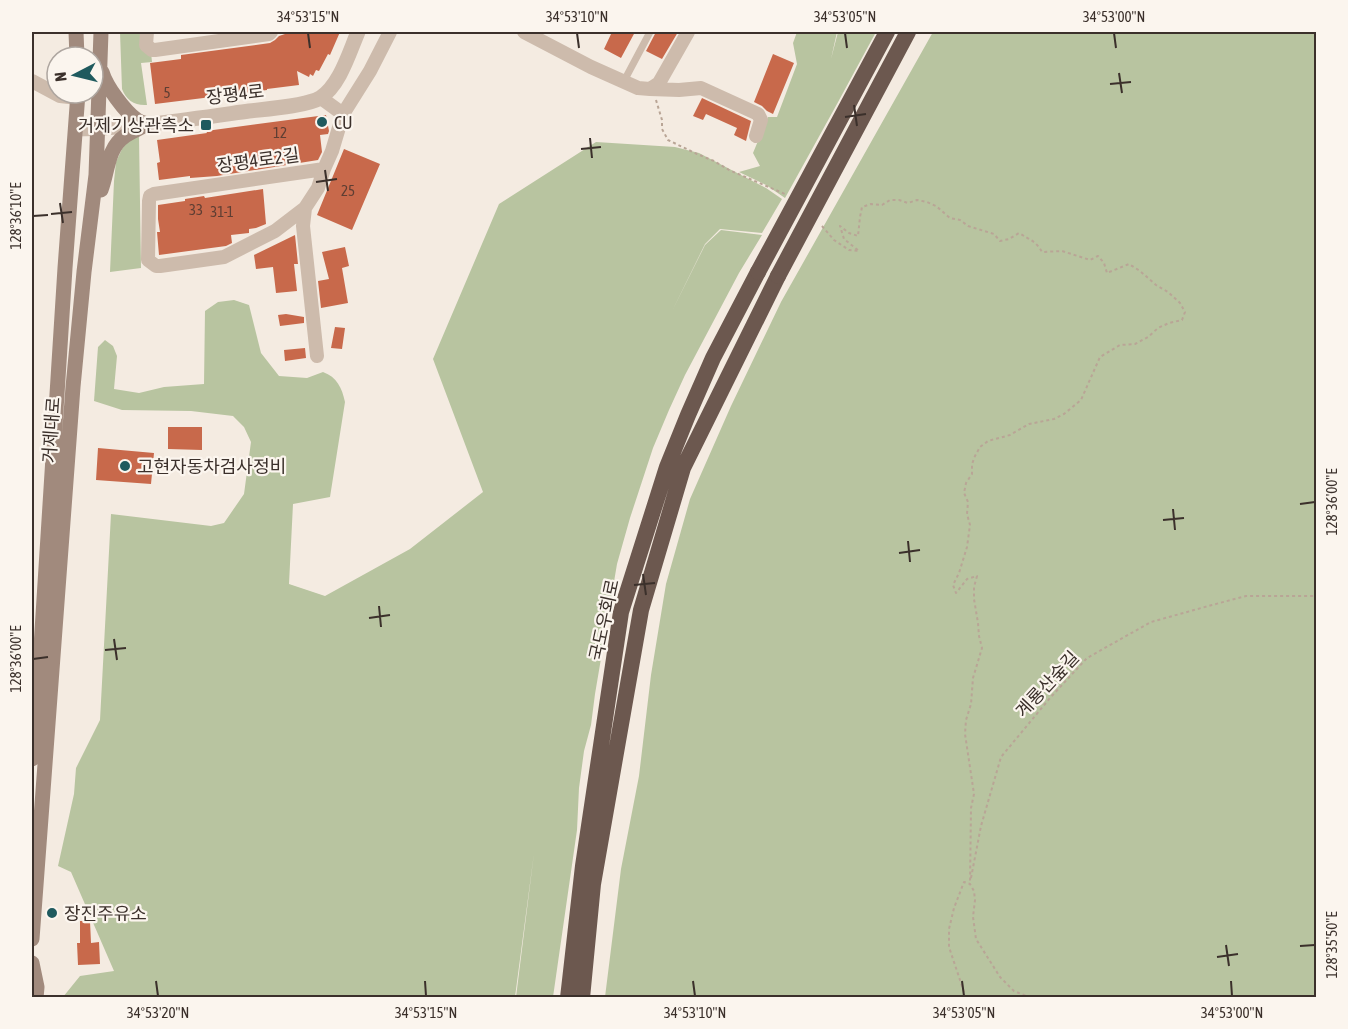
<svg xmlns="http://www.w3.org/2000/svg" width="1348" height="1029" font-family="'Asap Condensed','Noto Sans KR',sans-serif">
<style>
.green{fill:#b8c4a0}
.building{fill:#c8694b}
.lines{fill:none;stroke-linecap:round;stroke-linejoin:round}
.path{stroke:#b9a596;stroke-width:2;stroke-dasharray:3 3;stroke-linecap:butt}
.service{stroke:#cdbbac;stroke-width:7}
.minor{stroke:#cdbbac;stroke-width:14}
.tertiary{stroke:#cdbbac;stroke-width:15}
.secondary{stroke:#a18a7d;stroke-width:15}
.trunk{stroke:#6c584f;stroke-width:16}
.trunk-bridge{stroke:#6c584f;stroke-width:16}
.ticks{fill:none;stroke:#3b302b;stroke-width:2}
.poi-dot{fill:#1f5a5e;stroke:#fbf5ee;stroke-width:2}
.labels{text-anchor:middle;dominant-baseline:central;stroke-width:4.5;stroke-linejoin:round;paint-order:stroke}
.number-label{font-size:15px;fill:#5e3e33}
.street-label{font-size:18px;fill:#3b302b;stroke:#fbf5ee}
.poi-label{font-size:18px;fill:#3b302b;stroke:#fbf5ee;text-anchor:start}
.neatline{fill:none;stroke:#3b302b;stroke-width:2}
.ticks-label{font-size:15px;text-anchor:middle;fill:#3b302b}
</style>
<rect width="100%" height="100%" fill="#f4ebe1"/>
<path class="green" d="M120,32H145L151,52L152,62L141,63L147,105C135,106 126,100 122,89Z
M797,32H837L831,59L838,32H876L837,104L785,198L766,185L739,172L760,166L753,153L768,117H777L797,64L793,43Z
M933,32H1316V997H605L621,869L639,776L651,675L666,584L690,499L731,406L781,302Z
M139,136L141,268L110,272L114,181L116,162L122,149L129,140Z
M596,142L675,147L699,153L766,188L782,199L762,233L720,229L705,244L673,309L705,245L721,230L762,235L739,273L685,375L669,410L653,448L630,518L617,564L595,694L591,725L584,751L579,788L577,830L553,997H516L534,853L515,997H63L80,976L114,971L71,872L58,866L74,794L76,768L100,720L111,514L211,526L224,523L244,494L251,442L244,427L233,416L191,411L122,410L94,401L98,347L105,340L113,346L117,356L114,389L139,393L164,387L204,384L205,311L218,302L234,300L249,305L261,353L279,376L307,378L323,372C337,377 342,388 345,402L330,497L293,504L289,584L325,596L410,549L483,492L433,359L499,204Z"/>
<path class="building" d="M291,32H340L330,55L328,54L319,71L316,70L313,76L310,74L309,77L297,71L299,85L267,89V90L155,104L150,63L181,59V55L270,43L275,40L279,36Z
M612,32H635L621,58L604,49Z
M656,32H678L662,59L646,51Z
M773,54L794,63L773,114L767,111L762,106L754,102Z
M702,98L751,121L746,141L734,135L737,128L706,114L703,120L693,116Z
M326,115L329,131L328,134L320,135L322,152L318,160L217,176L190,178V176L159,180L157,163L160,162L157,140L207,133L206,131Z
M344,149L380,164L352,230L317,215Z
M263,189L266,224L256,228L249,229V233L231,235L232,243L226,246L159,255L157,232H160L158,219V205L185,201V199L204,196L205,198Z
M295,235L298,264H294L297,291L276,293L273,267L256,269L254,255Z
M345,247L349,266L342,268L348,303L321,308L318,281L329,279L322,252Z
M286,314L304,317V323L280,326L278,315Z
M335,327L345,328L342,349L331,348Z
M305,348L306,358L285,361L284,350Z
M168,427H202V450L168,449Z
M98,448L154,453L151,484L96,480Z
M80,921H90L91,943L99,942L100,964L78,965L77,943H80Z"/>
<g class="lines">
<path class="path" d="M656,100L662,120V129L668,140L697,154L714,161L729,170L785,194
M822,226L834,240L849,250L859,251L844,239L840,226L849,233L858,236L860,217L862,207L871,204L882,205L890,200H899L908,203L917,200L927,202L936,206L950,218L960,220L968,226L994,234L1000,241L1009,239L1019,233C1030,240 1036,241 1042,252L1062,251L1090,260L1098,256L1104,263L1107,273L1129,264L1140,271L1156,285L1168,292L1180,303L1185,312L1182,320L1169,323L1158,328L1148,337L1135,344L1120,345L1100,357L1081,400L1064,414L1054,419L1029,424L1010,435L988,441L980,447L975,456L972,464V474L966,483L964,493L968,502L967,514L970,525L967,547L959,573L953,585L956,593L967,579L977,576L974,587V599L978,623L979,636L982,648L973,678L971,704L966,720L965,734L974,794L971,808L970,884
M971,878L981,826L1001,757L1050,698L1087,658L1151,622L1212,605L1246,596H1316
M966,998L949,947V929L954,908L964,882L970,884L974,891L975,900L973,917L976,939L1000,977L1014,991L1031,998"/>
<path class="service" d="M624,81L650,32"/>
<path class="minor" d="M147,32L146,45L152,50H155L269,34L271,32
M524,32L591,67L638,88L650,89L659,83L688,32
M32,81L60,96L78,98
M650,89L679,90L701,88L758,114L761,120L756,136
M321,98L343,114
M324,169L318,188L305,208L275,231L224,257L160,266H156L148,260L149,201L150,196L154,194L324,169L332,151L343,114L370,71L390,32
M305,208L303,226L317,356"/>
<path class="tertiary" d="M76,129C134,128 192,119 249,111C266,109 307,106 320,98C340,85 349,53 358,32"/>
<path class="secondary" d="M76,32L77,57
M102,72C106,86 125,112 137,120C140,122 144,123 147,124
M101,190C108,172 107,148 125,136C132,131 140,129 147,124
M32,759L39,678L65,268L78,93
M32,939L73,387L84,272L96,175L101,32
M32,963L37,987L36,998"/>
<path class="trunk" d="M568,998L583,866L621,612L667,467L688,415L713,358L758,272
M582,998L593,884L641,610L683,468L778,276"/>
<path class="trunk-bridge" d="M758,272L887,32
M778,276L908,32"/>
</g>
<path class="ticks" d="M308,33L310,48M577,33L579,48M845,33L847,48M1114,33L1116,48M1119,73L1122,93M1110,84L1131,82M854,105L857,126M845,117L866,114M590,138L592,158M581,149L601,147M325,170L328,191M316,182L337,179M60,203L63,223M51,214L72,212M33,216L48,215M1300,504L1315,502M1173,509L1175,530M1163,520L1184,518M908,541L910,562M899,553L920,550M643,574L646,595M634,585L655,583M379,606L381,627M369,618L390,615M114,639L117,660M105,650L126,648M33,659L48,657M1226,945L1229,966M1300,946L1315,945M1217,957L1238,954M156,981L158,996M425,981L426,996M693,981L695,996M962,981L964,996M1231,981L1232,996"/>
<g class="poi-dot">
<circle cx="322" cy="122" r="6"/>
<rect x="200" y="119" width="12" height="12" rx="3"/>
<circle cx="125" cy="466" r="6"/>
<circle cx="52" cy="913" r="6"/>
</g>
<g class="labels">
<g class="number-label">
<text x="167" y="92">5</text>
<text x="280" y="132">12</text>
<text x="348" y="190">25</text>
<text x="196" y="209">33</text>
<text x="222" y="211">31-1</text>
</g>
<g class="street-label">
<text transform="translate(235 94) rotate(-7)">장평4로</text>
<text transform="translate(258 160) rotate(-8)">장평4로2길</text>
<text transform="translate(51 430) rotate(-86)">거제대로</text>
<text transform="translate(604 620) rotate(-78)">국도우회로</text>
<text transform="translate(1047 684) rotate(-47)">계룡산숲길</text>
</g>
<g class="poi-label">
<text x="334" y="122">CU</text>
<text x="194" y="125" text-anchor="end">거제기상관측소</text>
<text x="137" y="466">고현자동차검사정비</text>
<text x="64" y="913">장진주유소</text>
</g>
</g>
<rect width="1348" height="1029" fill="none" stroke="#fbf5ee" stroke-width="66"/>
<g transform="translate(75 75) rotate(263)"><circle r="28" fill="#fbf5ee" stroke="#aea6a0" stroke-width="1.5"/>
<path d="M0-4.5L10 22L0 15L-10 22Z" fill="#1f5a5e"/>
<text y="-9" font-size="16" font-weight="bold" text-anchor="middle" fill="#3b302b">N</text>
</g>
<rect x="33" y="33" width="1282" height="963" class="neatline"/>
<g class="ticks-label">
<text x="308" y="22">34°53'15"N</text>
<text x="577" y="22">34°53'10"N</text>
<text x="845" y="22">34°53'05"N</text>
<text x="1114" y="22">34°53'00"N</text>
<text transform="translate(16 216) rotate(-90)" y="5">128°36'10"E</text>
<text transform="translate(1332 502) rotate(-90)" y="5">128°36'00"E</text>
<text transform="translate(16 659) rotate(-90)" y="5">128°36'00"E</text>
<text transform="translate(1332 945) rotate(-90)" y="5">128°35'50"E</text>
<text x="158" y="1018">34°53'20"N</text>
<text x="426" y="1018">34°53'15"N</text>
<text x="695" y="1018">34°53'10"N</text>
<text x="964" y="1018">34°53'05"N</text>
<text x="1232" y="1018">34°53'00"N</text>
</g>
</svg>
